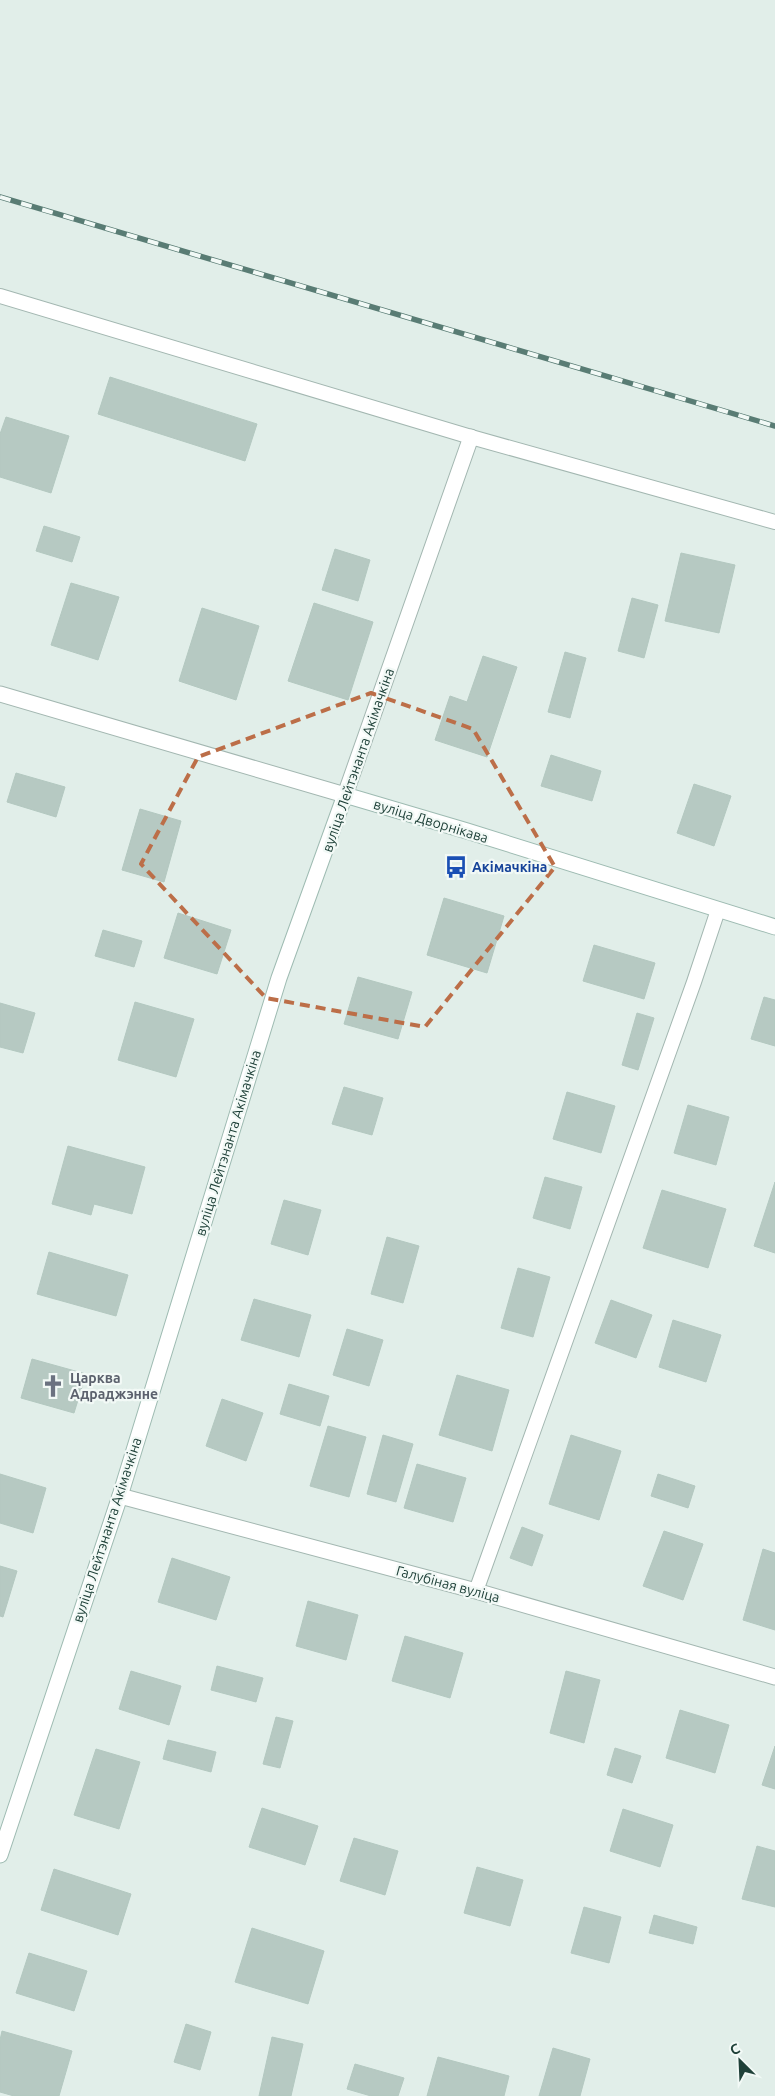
<svg xmlns="http://www.w3.org/2000/svg" width="775" height="2096" font-family="Ubuntu,sans-serif">
<style>
.building{fill:#b6c9c2;stroke:#b3c8c0}
.lines{fill:none;stroke-linecap:round;stroke-linejoin:round}
.service-casing{stroke:#a3b7b1;stroke-width:16}
.minor-casing{stroke:#a3b7b1;stroke-width:17}
.tertiary-casing{stroke:#a3b7b1;stroke-width:17}
.secondary-casing{stroke:#9ebbb2;stroke-width:17}
.service{stroke:#fff;stroke-width:14}
.minor{stroke:#fff;stroke-width:15}
.tertiary{stroke:#fff;stroke-width:15}
.secondary{stroke:#fff;stroke-width:15}
.rail-casing{stroke:#597c74;stroke-width:5.5}
.rail{stroke:#f2f9f6;stroke-width:4;stroke-dasharray:11;stroke-linecap:butt}
.marked{fill:none;stroke:#bc6e48;stroke-width:4;stroke-dasharray:10 6;stroke-linejoin:round}
.labels{text-anchor:middle;dominant-baseline:central;stroke-width:4.5;stroke-linejoin:round;paint-order:stroke}
.street-label{font-size:14px;fill:#1f4139;stroke:#f2f9f6}
.transit-label{font-size:14px;font-weight:bold;fill:#164399;stroke:#f2f9f6;text-anchor:start}
.worship-label{font-size:14px;font-weight:bold;fill:#5b616d;stroke:#f2f9f6;text-anchor:start}
</style>
<rect width="100%" height="100%" fill="#e1eee9"/>
<path class="building" d="M110,377L257,424L245,461L98,414Z
M6,417L69,436L51,493L0,477V434Z
M44,526L80,537L72,562L36,551Z
M335,549L370,560L358,601L322,590Z
M681,553L735,565L719,633L665,621Z
M71,583L119,597L98,660L51,645Z
M632,598L658,605L644,658L618,651Z
M314,603L373,622L348,700L288,681Z
M202,608L259,626L236,700L179,681Z
M565,652L586,658L570,718L548,712Z
M483,656L517,667L487,757L435,740L450,696L467,702Z
M551,755L601,771L592,801L541,786Z
M16,773L65,787L56,817L7,802Z
M694,784L731,796L714,846L677,833Z
M140,809L181,821L164,882L122,870Z
M444,898L504,916L487,973L427,955Z
M178,913L231,930L217,974L164,958Z
M103,930L142,941L134,967L95,956Z
M594,945L655,963L644,999L583,981Z
M358,977L412,992L398,1039L344,1024Z
M764,997L775,1000V1046L751,1039Z
M135,1002L194,1019L176,1077L118,1060Z
M0,1003L35,1013L23,1053L0,1047Z
M637,1013L654,1018L638,1070L622,1065Z
M344,1087L383,1098L372,1135L332,1124Z
M567,1092L615,1106L601,1153L553,1139Z
M688,1105L729,1117L716,1165L674,1153Z
M68,1146L145,1167L132,1214L94,1204L91,1215L52,1204Z
M545,1177L582,1187L570,1229L533,1218Z
M775,1182V1253L754,1246Z
M662,1190L726,1209L708,1268L643,1248Z
M284,1200L321,1210L308,1255L271,1244Z
M387,1237L419,1246L403,1303L371,1294Z
M49,1252L128,1275L116,1316L37,1294Z
M518,1268L550,1277L533,1337L501,1328Z
M254,1299L311,1315L299,1357L241,1340Z
M611,1300L652,1315L636,1358L595,1343Z
M673,1320L721,1335L706,1382L659,1367Z
M347,1329L383,1340L369,1386L333,1375Z
M32,1359L86,1374L74,1413L21,1398Z
M457,1375L509,1390L492,1451L439,1435Z
M289,1384L329,1396L320,1426L280,1414Z
M222,1399L263,1413L246,1461L206,1446Z
M328,1426L366,1437L349,1497L310,1486Z
M383,1435L413,1444L396,1502L367,1494Z
M571,1435L621,1451L599,1520L549,1504Z
M417,1464L466,1478L453,1522L404,1508Z
M0,1474L46,1488L33,1533L0,1523Z
M658,1474L695,1486L688,1508L651,1496Z
M522,1527L543,1535L532,1566L510,1558Z
M664,1531L703,1544L683,1600L643,1586Z
M763,1549L775,1553V1630L743,1620Z
M172,1558L230,1577L216,1620L158,1602Z
M0,1566L17,1571L3,1617L0,1616Z
M308,1601L358,1615L346,1660L296,1646Z
M405,1636L463,1653L450,1698L392,1681Z
M217,1666L263,1678L256,1702L211,1690Z
M131,1671L181,1686L169,1725L119,1709Z
M566,1671L600,1680L584,1743L550,1733Z
M680,1710L729,1725L715,1773L666,1758Z
M276,1717L293,1721L280,1768L263,1764Z
M168,1740L216,1752L211,1772L163,1759Z
M775,1746V1789L762,1785Z
M615,1748L641,1756L632,1783L607,1775Z
M96,1749L140,1762L119,1829L74,1815Z
M262,1808L318,1826L305,1865L249,1847Z
M623,1809L673,1825L660,1867L610,1851Z
M354,1838L398,1851L385,1895L340,1881Z
M757,1846L775,1851V1907L742,1899Z
M477,1867L523,1880L510,1926L464,1913Z
M54,1869L131,1894L118,1935L41,1910Z
M584,1907L621,1917L609,1963L571,1953Z
M654,1915L697,1927L693,1944L649,1933Z
M252,1928L324,1951L308,2004L235,1982Z
M29,1953L87,1971L74,2011L16,1993Z
M186,2024L211,2032L200,2070L174,2062Z
M2,2031L72,2051L59,2096H14L0,2092V2040Z
M272,2037L303,2044L291,2096H259Z
M553,2048L590,2059L580,2096H539Z
M438,2057L509,2076L504,2096H427Z
M355,2064L404,2078L398,2096H371L347,2089Z"/>
<g class="lines">
<defs>
<path id="service" d="M0,296L471,437L775,522
M476,1591L694,982L718,910"/>
<path id="minor" d="M345,795L471,437
M120,1496L476,1591L775,1677"/>
<path id="tertiary" d="M0,694L345,795"/>
<path id="secondary" d="M0,1855L120,1496L279,978L345,795L467,831L775,927"/>
</defs>
<use href="#service" class="service-casing"/>
<use href="#minor" class="minor-casing"/>
<use href="#tertiary" class="tertiary-casing"/>
<use href="#secondary" class="secondary-casing"/>
<use href="#service" class="service"/>
<use href="#minor" class="minor"/>
<use href="#tertiary" class="tertiary"/>
<use href="#secondary" class="secondary"/>
<defs>
<path id="rail" d="M0,197L775,426"/>
</defs>
<use href="#rail" class="rail-casing"/>
<use href="#rail" class="rail"/>
</g>
<path class="marked" d="M371,693L473,729L555,867L425,1027L266,998L141,864L198,757Z"/>
<defs>
<symbol id="bus-bare" viewBox="-9 -9 18 18"><path d="M-5-6H5V4H4V6H2V4H-2V6H-4V4H-5ZM-3.5-4V0h7V-4ZM-3.5 1.2v1.5H-2V1.2ZM2 1.2v1.5H3.5V1.2Z" fill="#1a4fb4" stroke="#f2f9f6" stroke-width="2.5" paint-order="stroke"/></symbol>
<symbol id="church-bare" viewBox="-9 -9 18 18"><path d="M-1.2-6h2.4v3.5h3.3v2.4h-3.3V6h-2.4V-.1h-3.3v-2.4h3.3Z" fill="#6b7280" stroke="#f2f9f6" stroke-width="2.5" paint-order="stroke"/></symbol>
</defs>
<g fill-rule="evenodd">
<use href="#bus-bare" x="440" y="851" width="32" height="32"/>
<use href="#church-bare" x="37" y="1370" width="32" height="32"/>
</g>
<g class="labels">
<g class="street-label">
<text transform="translate(358 760) rotate(-71)">вуліца Лейтэнанта Акімачкіна</text>
<text transform="translate(431 821) rotate(17)">вуліца Дворнікава</text>
<text transform="translate(228 1143) rotate(-73)">вуліца Лейтэнанта Акімачкіна</text>
<text transform="translate(107 1530) rotate(-72)">вуліца Лейтэнанта Акімачкіна</text>
<text transform="translate(448 1584) rotate(15)">Галубіная вуліца</text>
</g>
<g class="transit-label">
<text x="472" y="867">Акімачкіна</text>
</g>
<g class="worship-label">
<text x="70" y="1378">Царква<tspan x="70" dy="16">Адраджэнне</tspan></text>
</g>
</g>
<g transform="translate(740 2061) rotate(336)" stroke="#f2f9f6" stroke-width="4" paint-order="stroke">
<path d="M0-4L9 19L0 12L-9 19Z" fill="#1f4139"/>
<text y="-8" font-size="14" font-weight="bold" text-anchor="middle" fill="#1f4139">С</text>
</g>
</svg>
